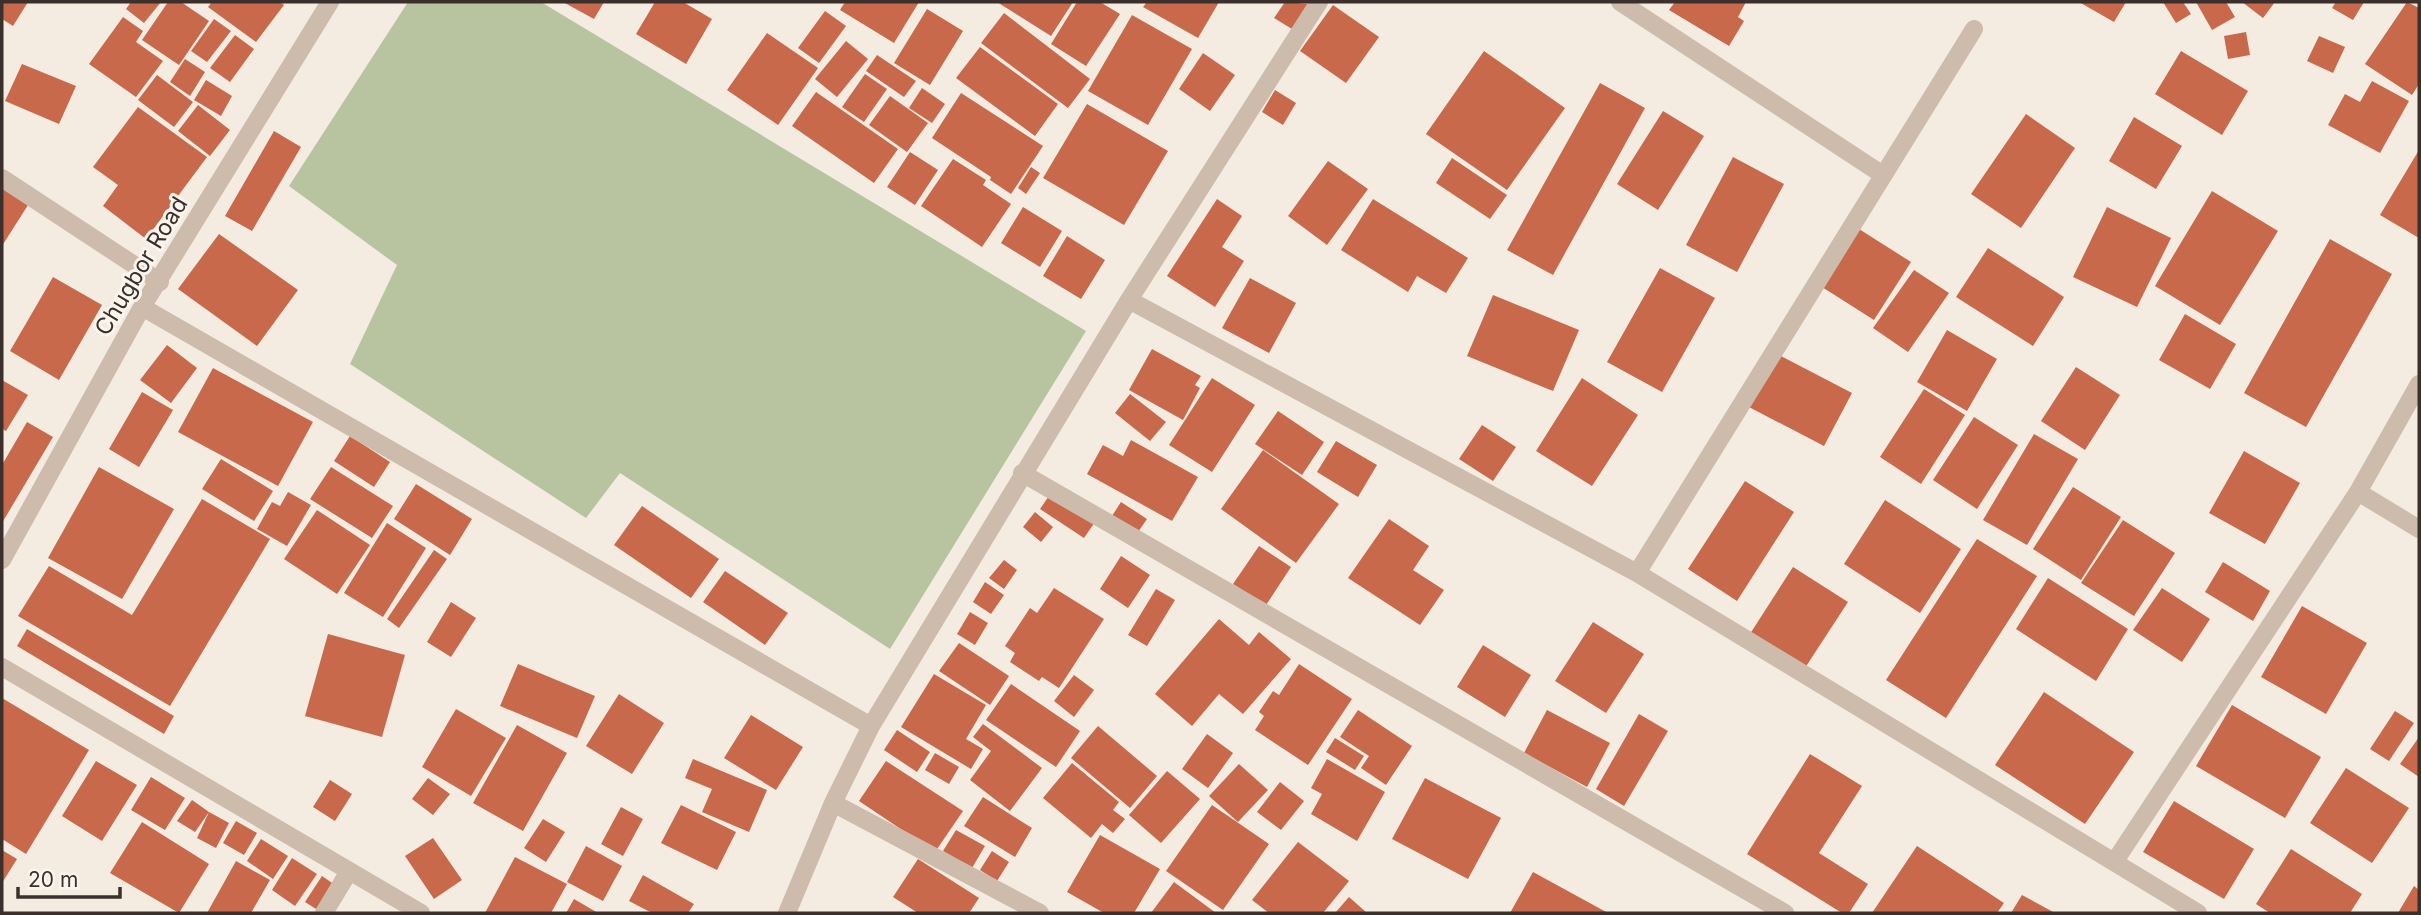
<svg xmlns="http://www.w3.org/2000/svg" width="2421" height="915" font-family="Inter,sans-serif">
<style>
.green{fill:#b8c4a0}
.building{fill:#c8694b}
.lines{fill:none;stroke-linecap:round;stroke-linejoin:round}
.minor{stroke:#cdbbac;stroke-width:18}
.labels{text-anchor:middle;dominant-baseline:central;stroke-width:6;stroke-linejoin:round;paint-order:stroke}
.street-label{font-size:23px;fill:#3b302b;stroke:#fbf5ee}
</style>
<rect width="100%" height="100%" fill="#f4ebe1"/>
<path class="green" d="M408,2H541L1086,331L890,649L620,473L586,518L350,364L397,265L289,186Z"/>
<path class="building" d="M2,2H28L13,26L2,19Z
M131,2H161L144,23L126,9Z
M168,2H181L209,21L179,65L142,40Z
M212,2H280L284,5L256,42L208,7Z
M563,2H604L594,19Z
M655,2H683L712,19L686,64L636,34Z
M845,2H919L894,43L840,10Z
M997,2H1073L1051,36Z
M1077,2H1100L1120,14L1086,66L1051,44Z
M1147,2H1219L1198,38L1143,7Z
M1285,2L1309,4L1292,29L1274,18Z
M1675,2H1746L1738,17L1744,21L1729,46L1669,10Z
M2079,2H2126L2114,22Z
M2163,2H2183L2191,14L2176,23Z
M2196,2H2226L2235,17L2212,30Z
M2242,2H2275L2263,18Z
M2336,2H2364L2353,20L2332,8Z
M2407,2L2419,8V84L2412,95L2365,64Z
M1333,5L1379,37L1346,83L1300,51Z
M927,9L963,31L930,85L894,63Z
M825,11L846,26L819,63L798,48Z
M1004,13L1090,79L1068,108L981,43Z
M1132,15L1192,49L1148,125L1088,91Z
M123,17L143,31L136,42L163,61L136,97L89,64Z
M214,19L231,31L207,62L191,51Z
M2246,32L2250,55L2228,59L2224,36Z
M767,33L818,68L778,125L727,90Z
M235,35L254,49L230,82L210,68Z
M2319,36L2345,47L2333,73L2307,61Z
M846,41L868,59L837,97L815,79Z
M980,47L1058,104L1035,136L956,78Z
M1484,51L1565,108L1507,190L1426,134Z
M2181,51L2248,91L2222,135L2155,94Z
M1203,53L1235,75L1210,111L1179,89Z
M877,55L916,81L904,97L866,71Z
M185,59L205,72L190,96L170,82Z
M22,64L76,86L59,124L5,101Z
M865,74L887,89L864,122L842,107Z
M157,75L193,102L174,127L138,100Z
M206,80L232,96L221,116L194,100Z
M2372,81L2409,101L2380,153L2328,125L2345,94L2360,102Z
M1600,83L1645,108L1553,275L1507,250Z
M922,88L945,104L932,123L909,108Z
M1275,90L1296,103L1283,125L1262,112Z
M816,92L898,149L874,183L792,126Z
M961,93L1043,146L1011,194L990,180L991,177L932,138Z
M890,96L928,123L907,152L869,125Z
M1087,104L1168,151L1124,225L1043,178Z
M198,105L230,130L210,156L178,131Z
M138,107L207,157L146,239L103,206L118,185L93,167Z
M1663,111L1704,136L1658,210L1617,184Z
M2026,114L2075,148L2021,228L1971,194Z
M2134,117L2182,146L2156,189L2109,161Z
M274,131L301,147L252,231L225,216Z
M2419,150V238L2380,215Z
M910,152L938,170L915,205L887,187Z
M1733,157L1784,184L1737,272L1686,245Z
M1452,158L1507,195L1490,219L1436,183Z
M953,159L986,180L983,185L1011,204L982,247L921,206Z
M1328,161L1368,189L1327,245L1288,216Z
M1031,167L1040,173L1026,194L1018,188Z
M2,188L28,205L2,246Z
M2212,191L2278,231L2220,325L2155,286Z
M1217,199L1242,216L1222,247L1244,261L1215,307L1167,276Z
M1373,199L1468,258L1446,293L1417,276L1408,292L1341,250Z
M1023,207L1062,231L1040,267L1001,243Z
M2107,207L2171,238L2137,307L2073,277Z
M1859,229L1911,262L1874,320L1822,287Z
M219,234L298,290L257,346L178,289Z
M1067,236L1105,260L1081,299L1043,276Z
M2330,239L2392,274L2306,427L2244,393Z
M1988,248L2064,297L2033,346L1956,297Z
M1660,268L1715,298L1662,392L1607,362Z
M1914,270L1949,293L1908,352L1873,328Z
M53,277L102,305L59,380L10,351Z
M1250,278L1296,303L1269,353L1222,328Z
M1493,295L1579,330L1553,391L1467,356Z
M2185,314L2236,344L2210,389L2159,360Z
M1947,330L1997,359L1967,411L1917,382Z
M167,345L197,368L171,403L140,380Z
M1152,349L1201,376L1195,385L1200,388L1183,420L1129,390Z
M1775,353L1852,393L1824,446L1747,406Z
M2076,367L2120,395L2085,450L2041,421Z
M213,368L313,422L278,486L178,432Z
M1212,378L1255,405L1212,472L1169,445Z
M1582,378L1638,415L1592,486L1536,451Z
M2,380L28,395L6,431L2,429Z
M1924,389L1965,415L1921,484L1880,457Z
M142,392L173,410L139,467L109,449Z
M1130,394L1166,422L1150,441L1115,413Z
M1278,411L1324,442L1302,475L1255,444Z
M1974,417L2018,445L1977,509L1933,480Z
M27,422L53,437L2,523V465Z
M1482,425L1516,447L1493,481L1459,459Z
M2034,434L2078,459L2027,545L1983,520Z
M350,436L390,462L374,487L334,461Z
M1131,440L1198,477L1172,521L1087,474L1103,445L1123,456Z
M1336,441L1377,465L1358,497L1317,472Z
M1263,450L1339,504L1296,563L1221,509Z
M2244,451L2300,483L2265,544L2209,513Z
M221,459L273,491L254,521L202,489Z
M99,467L174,509L122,599L48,558Z
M331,467L393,506L372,538L310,499Z
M1745,481L1794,512L1737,601L1688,569Z
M416,484L472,519L450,555L394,519Z
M2073,487L2121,517L2081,580L2033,549Z
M288,492L311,505L287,546L257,529L272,502L280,506Z
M1051,493L1095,522L1084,538L1040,509Z
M202,499L270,539L170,706L18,616L49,566L132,615Z
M1885,500L1961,549L1920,613L1844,564Z
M1121,502L1147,519L1136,535L1110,519Z
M642,506L719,559L691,598L614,545Z
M317,510L370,545L337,594L284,559Z
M1035,512L1053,527L1041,542L1023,527Z
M1389,519L1429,546L1413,570L1444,590L1420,625L1348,578Z
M2123,520L2175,553L2134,616L2081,583Z
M387,523L426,548L383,617L344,593Z
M1977,539L2037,576L1946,718L1886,680Z
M1259,546L1291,567L1266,605L1233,584Z
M434,550L447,559L399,628L387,619Z
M1121,556L1150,575L1128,608L1100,589Z
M1004,560L1017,570L1004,589L989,578Z
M2223,562L2270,591L2253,621L2205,592Z
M1793,567L1848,602L1803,671L1748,637Z
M725,571L788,613L765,645L703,602Z
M2048,578L2128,629L2096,681L2016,629Z
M985,582L1004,595L991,614L973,602Z
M1054,588L1104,619L1059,688L1042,677L1039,681L1010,662L1015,653L1005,646L1030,608L1037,613Z
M2162,588L2210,619L2182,662L2133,630Z
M1156,589L1175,600L1147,646L1128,635Z
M451,602L476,618L451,657L427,642Z
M2302,606L2367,643L2326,714L2261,677Z
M970,612L988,623L975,645L957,634Z
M1219,619L1249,645L1259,632L1291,659L1243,714L1219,694L1192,726L1155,694Z
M1593,622L1644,654L1606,713L1555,681Z
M27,629L174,716L164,734L17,646Z
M328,634L405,655L382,737L305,716Z
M959,643L1009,676L990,705L939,671Z
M1483,645L1531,675L1505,717L1457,687Z
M518,664L595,696L577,738L500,706Z
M1299,664L1352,699L1308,765L1255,730L1264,716L1259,712L1273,691L1279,695Z
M934,674L986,705L966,739L983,749L971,769L901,727Z
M1074,675L1094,690L1074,717L1054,701Z
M1011,684L1080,731L1056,767L986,720Z
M2044,692L2134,752L2085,824L1995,765Z
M619,694L664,723L632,774L586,746Z
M2,698L89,750L26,854L2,839Z
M2232,705L2321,757L2285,818L2196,766Z
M456,709L506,738L471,796L422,767Z
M1358,710L1412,746L1386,785L1361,768L1369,756L1340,737Z
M1547,710L1610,743L1587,787L1524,753Z
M2395,711L2414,723L2389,761L2370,749Z
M1639,714L1668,731L1624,806L1596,789Z
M751,715L803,747L776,790L724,758Z
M983,724L1042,768L1010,811L970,780L991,751L973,737Z
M517,725L567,753L523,831L473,803Z
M1098,726L1157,776L1130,808L1071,758Z
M897,730L930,752L917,772L884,750Z
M1207,734L1233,753L1208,788L1182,769Z
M2419,737V777L2400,764Z
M1335,738L1364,756L1355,770L1326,752Z
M935,753L959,767L949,784L925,770Z
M1810,754L1862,786L1819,853L1868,884L1849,913H1842L1747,854Z
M693,759L767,790L749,832L702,812L712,789L685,778Z
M1327,759L1385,792L1357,841L1311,814L1322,794L1311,788Z
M96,761L137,785L102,841L62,816Z
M886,761L963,811L935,852L859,801Z
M1072,763L1119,802L1113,810L1125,819L1113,833L1102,824L1091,838L1043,798Z
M1239,764L1268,790L1238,822L1209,796Z
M2346,768L2409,808L2372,863L2310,823Z
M1167,771L1200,799L1161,843L1129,815Z
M151,777L185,798L165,830L131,810Z
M428,778L450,794L433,815L412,799Z
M1425,778L1501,818L1468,879L1392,839Z
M330,780L352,794L335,821L313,807Z
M1280,782L1304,801L1281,830L1257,812Z
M983,797L1032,828L1015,857L964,826Z
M192,800L209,812L195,832L177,821Z
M2174,801L2254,849L2224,899L2143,852Z
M681,805L736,832L717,870L661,843Z
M1212,805L1269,844L1223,910L1166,871Z
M621,807L643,819L623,856L601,844Z
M209,812L229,823L216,848L197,838Z
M543,819L565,832L546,862L524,848Z
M236,821L257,833L244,855L223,843Z
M142,822L209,864L179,913L110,873Z
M956,830L985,846L972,868L943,851Z
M1100,835L1160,869L1134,913H1104L1067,892Z
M433,838L462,880L434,899L405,856Z
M261,839L288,856L273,879L247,861Z
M1298,842L1349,881L1323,913H1269L1252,900Z
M586,846L622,866L603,901L567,882Z
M1917,846L2004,903L1997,913H1872Z
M2291,849L2362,894L2350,913H2270L2256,904Z
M2,850L17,859L2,883Z
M992,851L1009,862L997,881L980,870Z
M515,857L567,884L551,913H485Z
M292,858L317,874L295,906L272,890Z
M918,859L979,898L969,913H918L893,897Z
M236,861L270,880L251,913H207Z
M1533,872L1608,913H1510Z
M643,875L694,904L688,913H652L629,901Z
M322,876L338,887L321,912L305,902Z
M1174,882L1216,913H1151Z
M2414,886L2419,890V913H2398Z
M2022,895L2055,913H2011Z
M1349,897L1367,913H1335Z
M574,899L598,913H566Z"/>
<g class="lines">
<path class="minor" d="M1620,2L1883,175
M2,178L160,282
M1129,300L1637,573L2198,913
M142,307L871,726
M1022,473L1785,913
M2358,492L2419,529
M2,560L142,307L330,2
M1637,573L1974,29
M2,667L421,913
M833,803L1040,913
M2115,861L2358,492L2419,384
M324,913L348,873
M787,913L833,803L871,726L1129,300L1319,2"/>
</g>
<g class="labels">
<g class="street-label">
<text transform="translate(141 266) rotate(-59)">Chugbor Road</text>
</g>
</g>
<rect width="2421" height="915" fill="none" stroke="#3b302b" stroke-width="7"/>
<path d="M18 887v10h102v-10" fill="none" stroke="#3b302b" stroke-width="3.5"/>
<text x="28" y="887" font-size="21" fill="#3b302b" stroke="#fbf5ee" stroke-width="5" paint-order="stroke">20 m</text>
</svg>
